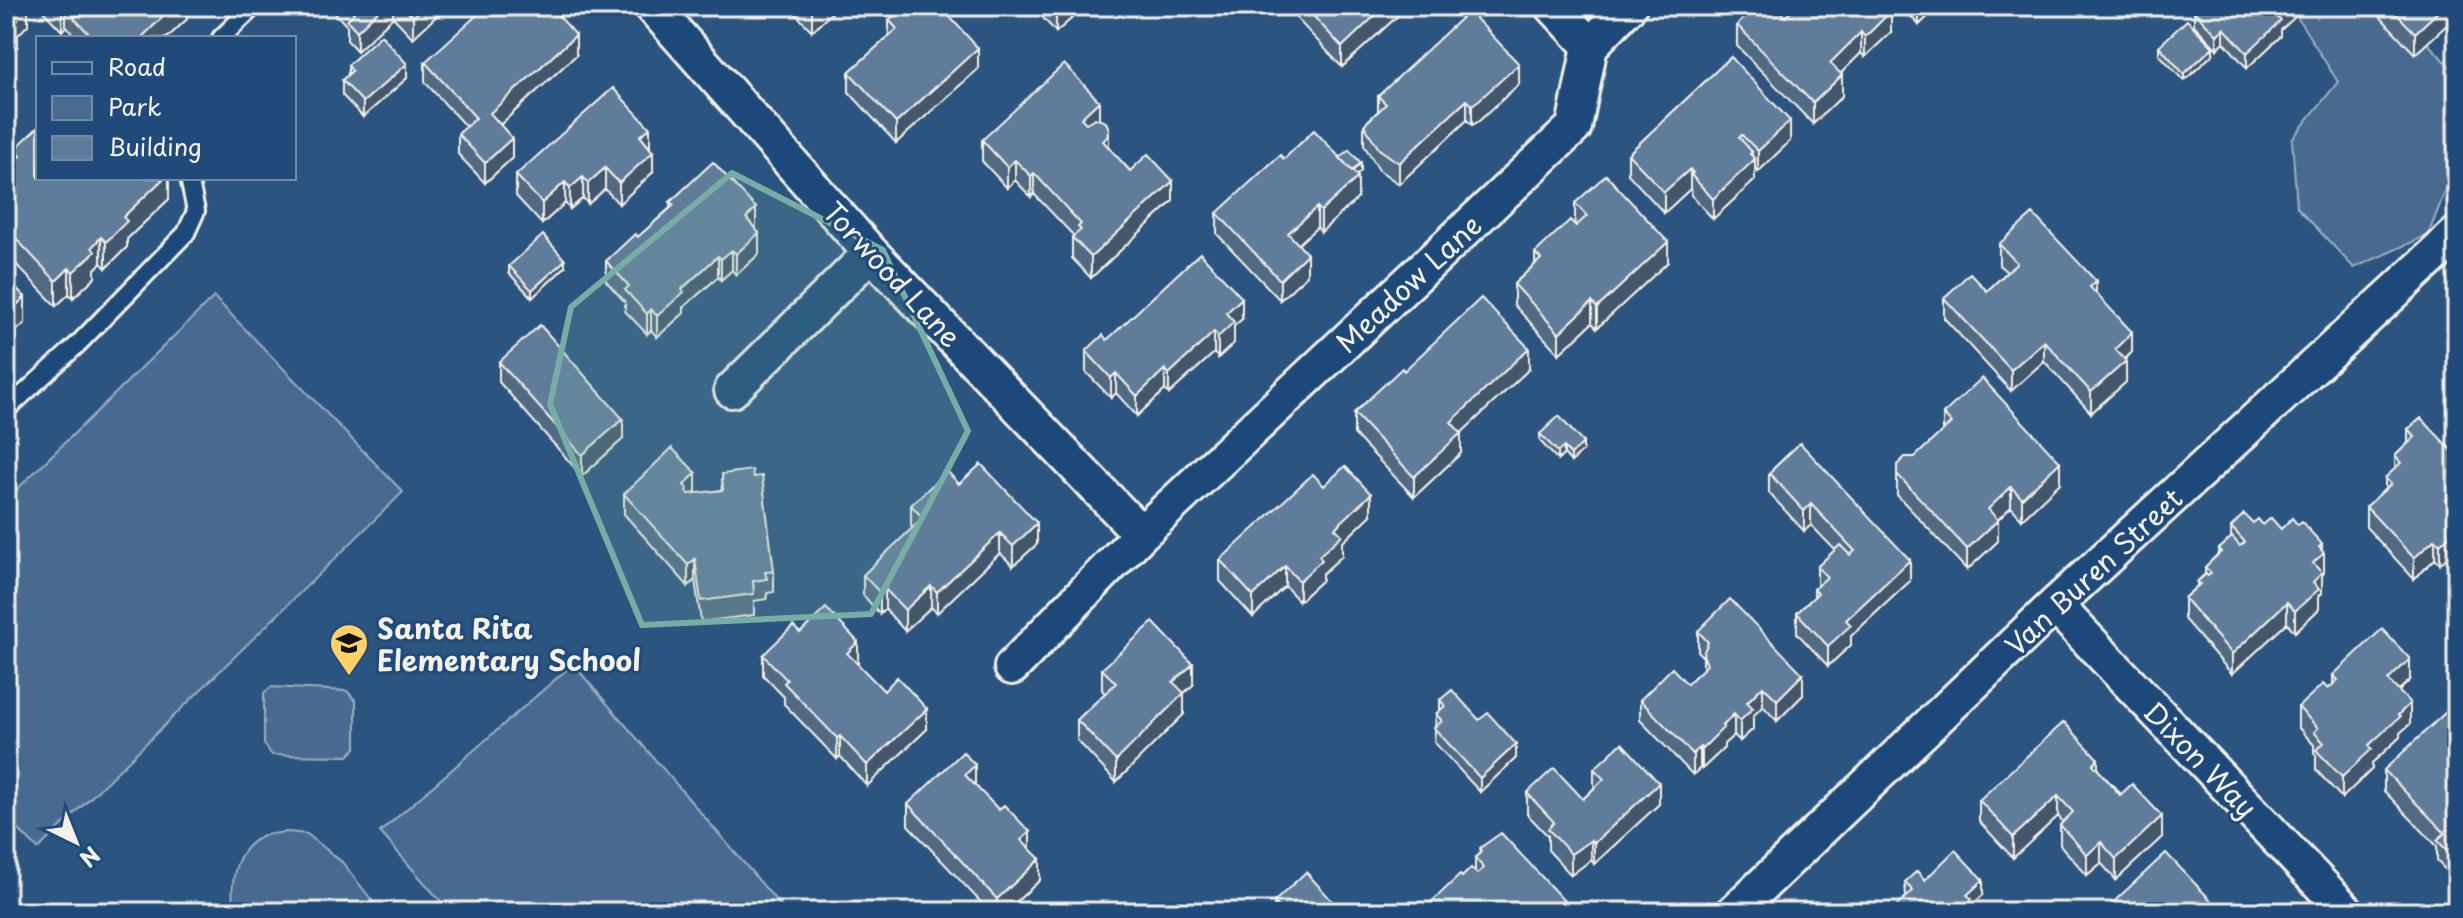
<svg xmlns="http://www.w3.org/2000/svg" width="2463" height="918" font-family="'Playpen Sans',sans-serif">
<style>
.green{fill:#496b90;stroke:#9eaebc;stroke-width:2}
.lines{fill:none;stroke-linecap:round;stroke-linejoin:round}
.lane-casing{stroke:#f4f1e8;stroke-width:22}
.street-casing{stroke:#f4f1e8;stroke-width:40}
.lane{stroke:#1f4a7a;stroke-width:16}
.street{stroke:#1f4a7a;stroke-width:34}
.wall{fill:#516a84;stroke:#f4f1e8;stroke-width:2}
.shaded-wall{fill:#42566c;stroke:#f4f1e8;stroke-width:2}
.building{fill:#5e7b9a;stroke:#f4f1e8;stroke-width:2}
.marked{fill:#76ada5;fill-opacity:0.2;stroke:#76ada5;stroke-width:6;stroke-linejoin:round}
.labels{text-anchor:middle;dominant-baseline:central;stroke-width:6;stroke-linejoin:round;paint-order:stroke}
.street-label{font-size:28px;fill:#f4f1e8;stroke:#1f4a7a}
.poi-label{font-size:28px;font-weight:bold;fill:#f4f1e8;stroke:#1f4a7a;text-anchor:start}
</style>
<rect width="100%" height="100%" fill="#2c5481"/>
<filter id="ink" filterUnits="userSpaceOnUse"><feTurbulence type="fractalNoise" baseFrequency=".0125" numOctaves="2"/><feDisplacementMap in="SourceGraphic" scale="16" xChannelSelector="R" yChannelSelector="G"/><feConvolveMatrix kernelMatrix="1 2 1 2 8 2 1 2 1" color-interpolation-filters="sRGB"/></filter>
<g filter="url(#ink)">
<path class="green" d="M2290,6H2392L2457,74V161L2428,235L2354,268L2297,207L2292,139L2338,82Z
M214,297L403,492L38,849L6,817V500Z
M573,664L786,912H450L380,832Z
M271,687L347,691L356,701V748L348,756L272,755L264,744V693Z
M288,832L307,834L342,862L381,912H233C231,882 232,850 263,836C269,833 280,833 288,832Z"/>
<g class="lines">
<defs>
<path id="lane" d="M221,38L254,6
M6,410L77,345L186,233L196,211L189,178"/>
<path id="street" d="M652,6L871,253L1141,534
M1553,6L1590,46
M732,390L871,253
M2055,605L2347,912
M1012,667L1141,534L1574,127L1590,46L1629,6
M1734,912L2055,605L2457,234"/>
</defs>
<use href="#lane" class="lane-casing"/>
<use href="#street" class="street-casing"/>
<use href="#lane" class="lane"/>
<use href="#street" class="street"/>
</g>
<path class="wall" d="M38,6H187V19L167,38H74V35L66,26L62,31Z
M333,6H447L413,38L393,17L357,51L347,40V26L333,11Z
M788,6H839L812,31Z
M1032,6H1086L1056,32Z
M1285,6H1404V10L1342,67Z
M1901,6H1939L1919,25Z
M2370,6H2457V30L2450,22L2415,54Z
M2194,11L2281,30V36L2247,68L2224,42L2217,49L2194,25Z
M1785,17L1891,32L1865,57L1861,53L1840,74L1842,96L1813,124L1737,46V25Z
M889,20L978,69L896,143L849,92V72L889,36Z
M2159,46L2213,54L2184,81L2159,54Z
M576,55L500,125L512,158L485,183L458,154V134L466,127L425,82V62Z
M1731,57L1790,141L1758,172L1755,170V180L1713,219L1691,195V191L1690,189L1664,213L1628,174V154Z
M348,65L407,78L363,117L342,95V80L348,75Z
M1519,84L1479,121L1472,125L1467,120L1399,184L1379,170L1364,145V125L1378,111V96Z
M1099,120L1109,148L1130,171L1173,201L1091,278L1072,258V237L1074,236L1034,194L1031,197L1015,180L1007,188L982,161V140Z
M650,147L653,172L619,204L605,189L588,204L583,198L570,209L565,203L542,224L516,196V175Z
M15,149L169,178V199L127,239V247L106,268L101,263L95,269V277L73,298L69,294L56,306L8,256L6,258L13,163L15,162Z
M1340,158L1361,171L1356,175L1358,198L1321,232L1317,227L1298,244L1307,275L1280,300L1217,234V213Z
M670,202L756,229L759,254L736,275L732,270L721,280L718,277L684,307V313L657,337L651,330L647,334L625,311V302L606,281V261L638,237L670,208Z
M1575,203L1668,262L1597,328L1592,323L1559,354L1514,305V284L1535,264V253L1577,225L1575,224Z
M1999,244L2096,293L2132,352L2125,360L2126,382L2091,413L2044,361L2011,391L1944,318V298L1987,291L2007,272L1999,265Z
M509,266L565,267L532,298L509,273Z
M1242,319L1234,326V343L1218,358L1214,353L1169,394L1165,390L1137,416L1116,393L1111,398L1086,372V351L1107,340Z
M2457,340V369L2453,365V344Z
M499,362L623,439L582,476L499,382Z
M1529,369L1461,433V453L1414,497L1354,434V413L1404,371Z
M1943,414L2060,483L2022,519L2011,507L1998,520V541L1967,570L1897,495V465L1915,457L1943,431Z
M2408,429L2457,456V510L2440,564L2435,559L2414,579L2366,527V507L2385,489V478L2395,469V456L2408,443Z
M1540,434L1583,451L1571,462L1564,454L1558,460L1540,441Z
M1800,443L1910,581L1851,636V645L1828,666L1797,633V613L1814,597V589L1817,586V567L1835,550L1811,525L1804,531L1769,493V473Z
M722,474L774,571V592L767,593V599L754,601V615L701,622L695,580L688,586L624,514V494H696L722,490Z
M959,484L1037,544L1013,566L1000,553L937,613L931,607L905,631L885,609L880,614L863,595V575L913,528L911,526V505Z
M1324,486L1371,515L1342,543V556L1322,574V580L1299,601L1285,586L1253,617L1220,581V560Z
M2253,523L2281,529L2322,551L2324,573L2322,575V593L2319,596V609L2295,632L2287,623L2232,674L2184,619V598L2197,586V582L2205,574V567L2218,554V549L2231,538V527Z
M1698,631L1803,695L1777,721L1763,706L1753,716V729L1740,741L1734,735L1724,744V748L1702,769L1700,768L1693,775L1640,720V700L1687,684L1703,669V657L1698,652Z
M800,633L858,663L857,664L884,691L927,729L867,786L840,756L837,759L784,704V697L763,675V655Z
M1102,669L1193,685L1184,693V714L1116,782L1077,740V720L1105,693L1102,690Z
M2333,675L2410,680L2399,691L2410,724L2400,733V737L2372,763V769L2342,798L2316,770V755L2314,753V745L2298,727V707L2328,689L2333,685Z
M1440,700L1479,720L1516,758L1480,792L1434,742L1436,714L1440,710Z
M2457,724V882L2437,861V846L2384,791V770Z
M1594,769L1659,804L1594,864L1591,860L1571,875L1548,850V836L1527,814V793L1583,799L1594,788Z
M2098,770L2162,837L2116,880L2101,863L2087,875L2060,845V825L2063,822L2058,816L2013,858L1979,821V800Z
M975,785L1040,880L1005,912H990L908,825V804Z
M1475,858L1566,912H1426V907L1462,877L1475,873Z
M1925,880L1983,895L1972,905V912H1890L1906,897L1905,882Z
M1274,902L1342,912H1274Z"/>
<path class="shaded-wall" d="M22,6H28V25L18,35V46L6,57V32L13,15Z
M62,6H66V26L62,31Z
M174,6H187V19L167,38H141Z
M383,6H393V17L357,51V31Z
M425,6H447L413,38V17Z
M778,6H785L778,13Z
M817,6H839L812,31V11Z
M1062,6H1086L1056,32V11Z
M1385,6H1404V10L1342,67V47Z
M1919,6H1939L1919,25Z
M2291,6H2307L2281,30V36L2247,68V53L2278,18Z
M2444,6H2450V22L2415,54V33Z
M1891,11V32L1865,57V37Z
M2224,28V42L2217,49V35Z
M1861,32V53L1830,84V63Z
M576,35V55L490,134V113Z
M2213,47V54L2184,81V74Z
M978,48V69L896,143V123Z
M407,64V78L363,117V102Z
M1519,64V84L1479,121L1472,125V105Z
M1842,75V96L1813,124V103Z
M1467,100V120L1399,184V163Z
M1099,101V122L1081,139V118Z
M1790,121V141L1758,172V151Z
M650,128V148L640,136Z
M1109,129V149L1103,141Z
M512,138V158L485,183V163Z
M653,152V172L619,204V183Z
M1752,152V162L1755,159V180L1713,219V199Z
M1015,160V180L1007,188V167Z
M1361,163V171L1350,181V174Z
M605,168V189L588,204V183Z
M1690,169V189L1664,213V192Z
M1034,173V194L1031,197V176Z
M583,177V198L570,209V188Z
M1358,177V198L1321,232V211Z
M164,178H169V199L127,239V247L106,268V242L123,217Z
M1173,181V201L1091,278V257Z
M565,182V203L542,224V203Z
M1317,207V227L1288,254V233Z
M756,208V229L746,218Z
M8,230V256L6,258V232Z
M759,233V254L736,275V254Z
M101,237V263L95,269V277L73,298V272L92,247Z
M1668,242V262L1597,328V308Z
M732,250V270L721,280V259Z
M1307,254V275L1280,300V280Z
M718,256V277L684,307V313L657,337V316L682,289Z
M565,260V267L532,298V290Z
M69,268V294L56,306V281Z
M2096,281V302L2090,287Z
M25,297V323L6,340V315Z
M1242,298V319L1234,326V343L1218,358V337L1226,313Z
M1592,302V323L1559,354V333Z
M651,309V330L647,334V314Z
M1214,332V353L1169,394V374Z
M2132,332V352L2115,369V349Z
M2044,341V361L2011,391V370Z
M1529,348V369L1457,437L1461,433V453L1414,497V477L1451,422Z
M2126,361V382L2091,413V392Z
M1165,369V390L1137,416V396Z
M1116,373V393L1111,398V378Z
M623,419V439L582,476V455Z
M1583,443V451L1571,462V455Z
M1564,447V454L1558,460V452Z
M2060,462V483L2022,519V498Z
M696,473V494L688,503L684,485Z
M2457,475V510L2446,520V500L2452,480Z
M2011,487V507L1988,529V509Z
M1371,494V515L1342,543V556L1322,574V580L1299,601V581L1319,556L1335,528Z
M1811,504V525L1804,531V511Z
M1998,520V541L1967,570V549Z
M1037,523V544L1013,566V546Z
M2457,528V548L2440,564V544Z
M1000,533V553L937,613V592Z
M2435,539V559L2414,579V558Z
M2322,544V554L2324,553V573L2322,575V593L2319,596V609L2295,632V611L2319,547Z
M695,559V580L688,586V565Z
M1910,560V581L1851,636V645L1828,666V646L1846,620Z
M1285,566V586L1253,617V596Z
M931,586V607L905,631V610Z
M885,589V609L880,614V593Z
M2287,602V623L2232,674V654Z
M858,642V663L847,673V653Z
M2410,659V680L2388,700V680Z
M1193,664V685L1184,693V714L1116,782V761L1173,682Z
M1803,674V695L1777,721V700Z
M1763,686V706L1753,716V729L1740,741V721L1747,702Z
M2410,703V724L2400,733V737L2372,763V769L2342,798V777L2369,745Z
M927,709V729L867,786V765Z
M1734,714V735L1724,744V748L1702,769V749Z
M840,736V756L837,759V738Z
M1516,744V758L1480,792V778Z
M1700,747V768L1693,775V754Z
M2098,759V779L2093,764Z
M975,765V786L965,775Z
M1659,783V804L1594,864V843Z
M2058,796V816L2013,858V837Z
M2162,816V837L2116,880V859Z
M1030,832V852L1021,840Z
M1591,840V860L1571,875V854Z
M2101,842V863L2087,875V855Z
M1040,859V880L1005,912H997V899Z
M1983,880V895L1972,905V912H1959L1967,895Z
M1566,903V912H1557Z"/>
<path class="building" d="M6,6H22L13,15L18,20L6,32Z
M71,6H174L141,38H93L74,18L78,14Z
M348,6H383L357,31L347,20L354,13Z
M402,6H425L413,17Z
M487,6H550L576,35L490,113L512,138L485,163L458,134L476,118L425,62Z
M807,6H817L812,11Z
M904,6H940L978,48L896,123L849,72L897,29L889,20Z
M1051,6H1062L1056,11Z
M1304,6H1385L1342,47Z
M1757,6H1775L1785,17L1797,6H1886L1891,11L1865,37L1861,32L1830,63L1842,75L1813,103L1737,25Z
M2200,6H2291L2278,18L2281,21L2247,53L2224,28L2217,35L2194,11Z
M2389,6H2444L2415,33Z
M1469,11L1519,64L1479,100L1472,105L1467,100L1399,163L1379,149L1364,125L1386,104L1378,96Z
M2187,20L2213,47L2184,74L2159,46Z
M381,35L407,64L363,102L342,80L352,71L348,65Z
M1731,57L1790,121L1758,151L1742,135L1739,137L1752,152L1750,154L1755,159L1713,199L1691,175L1693,173L1690,169L1664,192L1628,154Z
M1064,64L1099,101L1081,118L1086,123L1095,118L1106,122L1109,129L1107,137L1103,141L1130,171L1148,154L1173,181L1091,257L1072,237L1081,230L1078,227L1081,224L1034,173L1031,176L1015,160L1007,167L982,140Z
M613,88L650,128L640,136L653,152L619,183L605,168L588,183L583,177L570,188L565,182L542,203L516,175Z
M38,127V178H164L123,217L127,221L106,242L101,237L92,247L95,252L73,272L69,268L56,281L8,230L6,232V156L13,163L21,156L15,149Z
M1314,130L1358,177L1321,211L1317,207L1288,233L1307,254L1280,280L1217,213L1280,155L1284,159Z
M1349,150L1361,163L1352,171L1340,158Z
M713,162L756,208L746,218L759,233L736,254L732,250L721,259L718,256L682,289L684,292L657,316L651,309L647,314L625,290L629,286L606,261L635,234L638,237L674,205L670,202Z
M1606,175L1668,242L1597,308L1592,302L1559,333L1514,284L1541,259L1535,253L1570,220L1576,226L1587,216L1575,203Z
M2033,214L2096,281L2090,287L2132,332L2115,349L2126,361L2091,392L2044,341L2011,370L1944,298L1970,273L1987,291L2017,263L1999,244Z
M543,235L565,260L532,290L509,266Z
M1200,253L1242,298L1226,313L1234,322L1218,337L1214,332L1169,374L1165,369L1137,396L1116,373L1111,378L1086,351L1103,335L1107,340Z
M6,277L25,297L6,315Z
M1481,298L1529,348L1451,422L1461,433L1414,477L1354,413L1402,368L1404,371Z
M540,325L623,419L582,455L499,362Z
M1982,378L2060,462L2022,498L2011,487L1988,509L1998,520L1967,549L1897,474V465L1905,457H1915L1951,423L1943,414Z
M1559,416L1583,443L1571,455L1564,447L1558,452L1540,434Z
M2421,418L2457,456V475L2452,480L2457,485V489L2446,500L2457,512V528L2440,544L2435,539L2414,558L2366,507L2391,484L2385,478L2401,463L2395,456L2415,437L2408,429Z
M1800,443L1910,560L1846,620L1851,625L1828,646L1797,613L1818,593L1814,589L1827,577L1817,567L1840,545L1850,555L1855,551L1811,504L1804,511L1769,473Z
M672,448L696,473L684,485L688,489L686,491L689,494L723,490L722,474L752,470L753,477L762,476L774,571L765,572L767,579L753,581L754,594L701,601L695,559L688,565L624,494Z
M981,464L1037,523L1013,546L1000,533L937,592L931,586L905,610L885,589L880,593L863,575L923,518L911,505L947,471L959,484Z
M1345,466L1371,494L1335,528L1342,535L1319,556L1322,560L1299,581L1285,566L1253,596L1220,560L1313,474L1324,486Z
M2244,514L2253,523L2258,519L2263,525L2271,518L2281,529L2292,518L2298,525L2302,522L2322,544L2319,547L2324,553L2313,563L2322,573L2313,582L2319,589L2295,611L2287,602L2232,654L2184,598L2200,584L2197,582L2206,574L2208,576L2211,573L2205,567L2221,552L2218,549L2232,537L2240,546L2245,542L2231,527Z
M1730,599L1803,674L1777,700L1763,686L1747,702L1753,708L1740,721L1734,714L1722,726L1724,727L1702,749L1700,747L1693,754L1640,700L1672,668L1687,684L1707,665L1703,654L1708,642L1698,631Z
M826,608L858,642L847,653L884,691L897,677L927,709L867,765L840,736L837,738L784,683L787,680L763,655L793,626L800,633Z
M1153,622L1193,664L1173,682L1184,693L1116,761L1077,720L1116,683L1102,669Z
M2382,629L2410,659L2388,680L2410,703L2398,715L2400,717L2369,745L2372,749L2342,777L2316,750L2324,743L2314,732L2318,728L2298,707L2323,684L2328,689L2338,680L2333,675Z
M1452,690L1479,720L1488,713L1516,744L1480,778L1434,728L1442,721L1436,714L1445,706L1440,700Z
M2446,712L2457,724V759L2452,763L2457,768V861L2437,840L2445,833L2384,770Z
M2064,722L2098,759L2093,764L2120,795L2132,784L2162,816L2116,859L2101,842L2087,855L2060,825L2073,812L2058,796L2013,837L1979,800Z
M1622,743L1659,783L1594,843L1591,840L1571,854L1548,829L1554,822L1527,793L1554,768L1583,799L1604,779L1594,769Z
M963,752L975,765L965,775L999,810L1004,805L1030,832L1021,840L1040,859L997,899L908,804Z
M1501,833L1566,903L1557,912H1431L1426,907L1460,875L1462,877L1471,868L1477,874L1484,868L1475,858L1481,852L1480,848Z
M1955,850L1983,880L1967,895L1972,899L1959,911L1955,906L1949,912H1890L1913,891L1905,882L1917,871L1925,880Z
M2166,853L2222,912H2103Z
M1306,872L1342,912H1283L1274,902Z"/>
</g>
<path class="marked" d="M732,173L883,250L968,431L871,614L642,625L550,404L571,307Z"/>
<defs>
<symbol id="school-pin" viewBox="-11 -11 22 30"><path d="M0 17L-7.5 6A9.5 9.5 0 1 1 7.5 6Z" fill="#ffd166" stroke="#1f4a7a"/><path d="M0-5L7-2L0 1L-7-2ZM-4 1L0 2.5L4 1V4Q0 6-4 4Z" fill="#111"/></symbol>
</defs>
<g fill-rule="evenodd">
<use href="#school-pin" x="327" y="621" width="44" height="60"/>
</g>
<g class="labels">
<g class="street-label">
<text transform="translate(893 274) rotate(47)">Torwood Lane</text>
<text transform="translate(1408 283) rotate(-43)">Meadow Lane</text>
<text transform="translate(2093 571) rotate(-43)">Van Buren Street</text>
<text transform="translate(2201 759) rotate(46)">Dixon Way</text>
</g>
<g class="poi-label">
<text x="377" y="627">Santa Rita<tspan x="377" dy="32">Elementary School</tspan></text>
</g>
</g>
<rect width="2463" height="918" fill="none" stroke="#1f4a7a" stroke-width="32"/>
<rect x="16" y="16" width="2431" height="886" fill="none" stroke="#f4f1e8" stroke-width="3" filter="url(#ink)"/>
<rect x="36" y="36" width="260" height="144" fill="#1f4a7a" stroke="#748da6" stroke-width="2"/>
<rect x="52" y="62" width="40" height="12" fill="#1f4a7a" stroke="#748da6" stroke-width="2"/>
<text x="108" y="76" font-size="24" fill="#f4f1e8">Road</text>
<rect x="52" y="96" width="40" height="24" fill="#496b90" stroke="#748da6" stroke-width="2"/>
<text x="108" y="116" font-size="24" fill="#f4f1e8">Park</text>
<rect x="52" y="136" width="40" height="24" fill="#5e7b9a" stroke="#748da6" stroke-width="2"/>
<text x="108" y="156" font-size="24" fill="#f4f1e8">Building</text>
<g transform="translate(76 842) rotate(137)" stroke="#1f4a7a" stroke-width="6" paint-order="stroke">
<path d="M0-6L14 30L0 20L-14 30Z" fill="#f4f1e8"/>
<text y="-12" font-size="22" font-weight="bold" text-anchor="middle" fill="#f4f1e8">N</text>
</g>
</svg>
